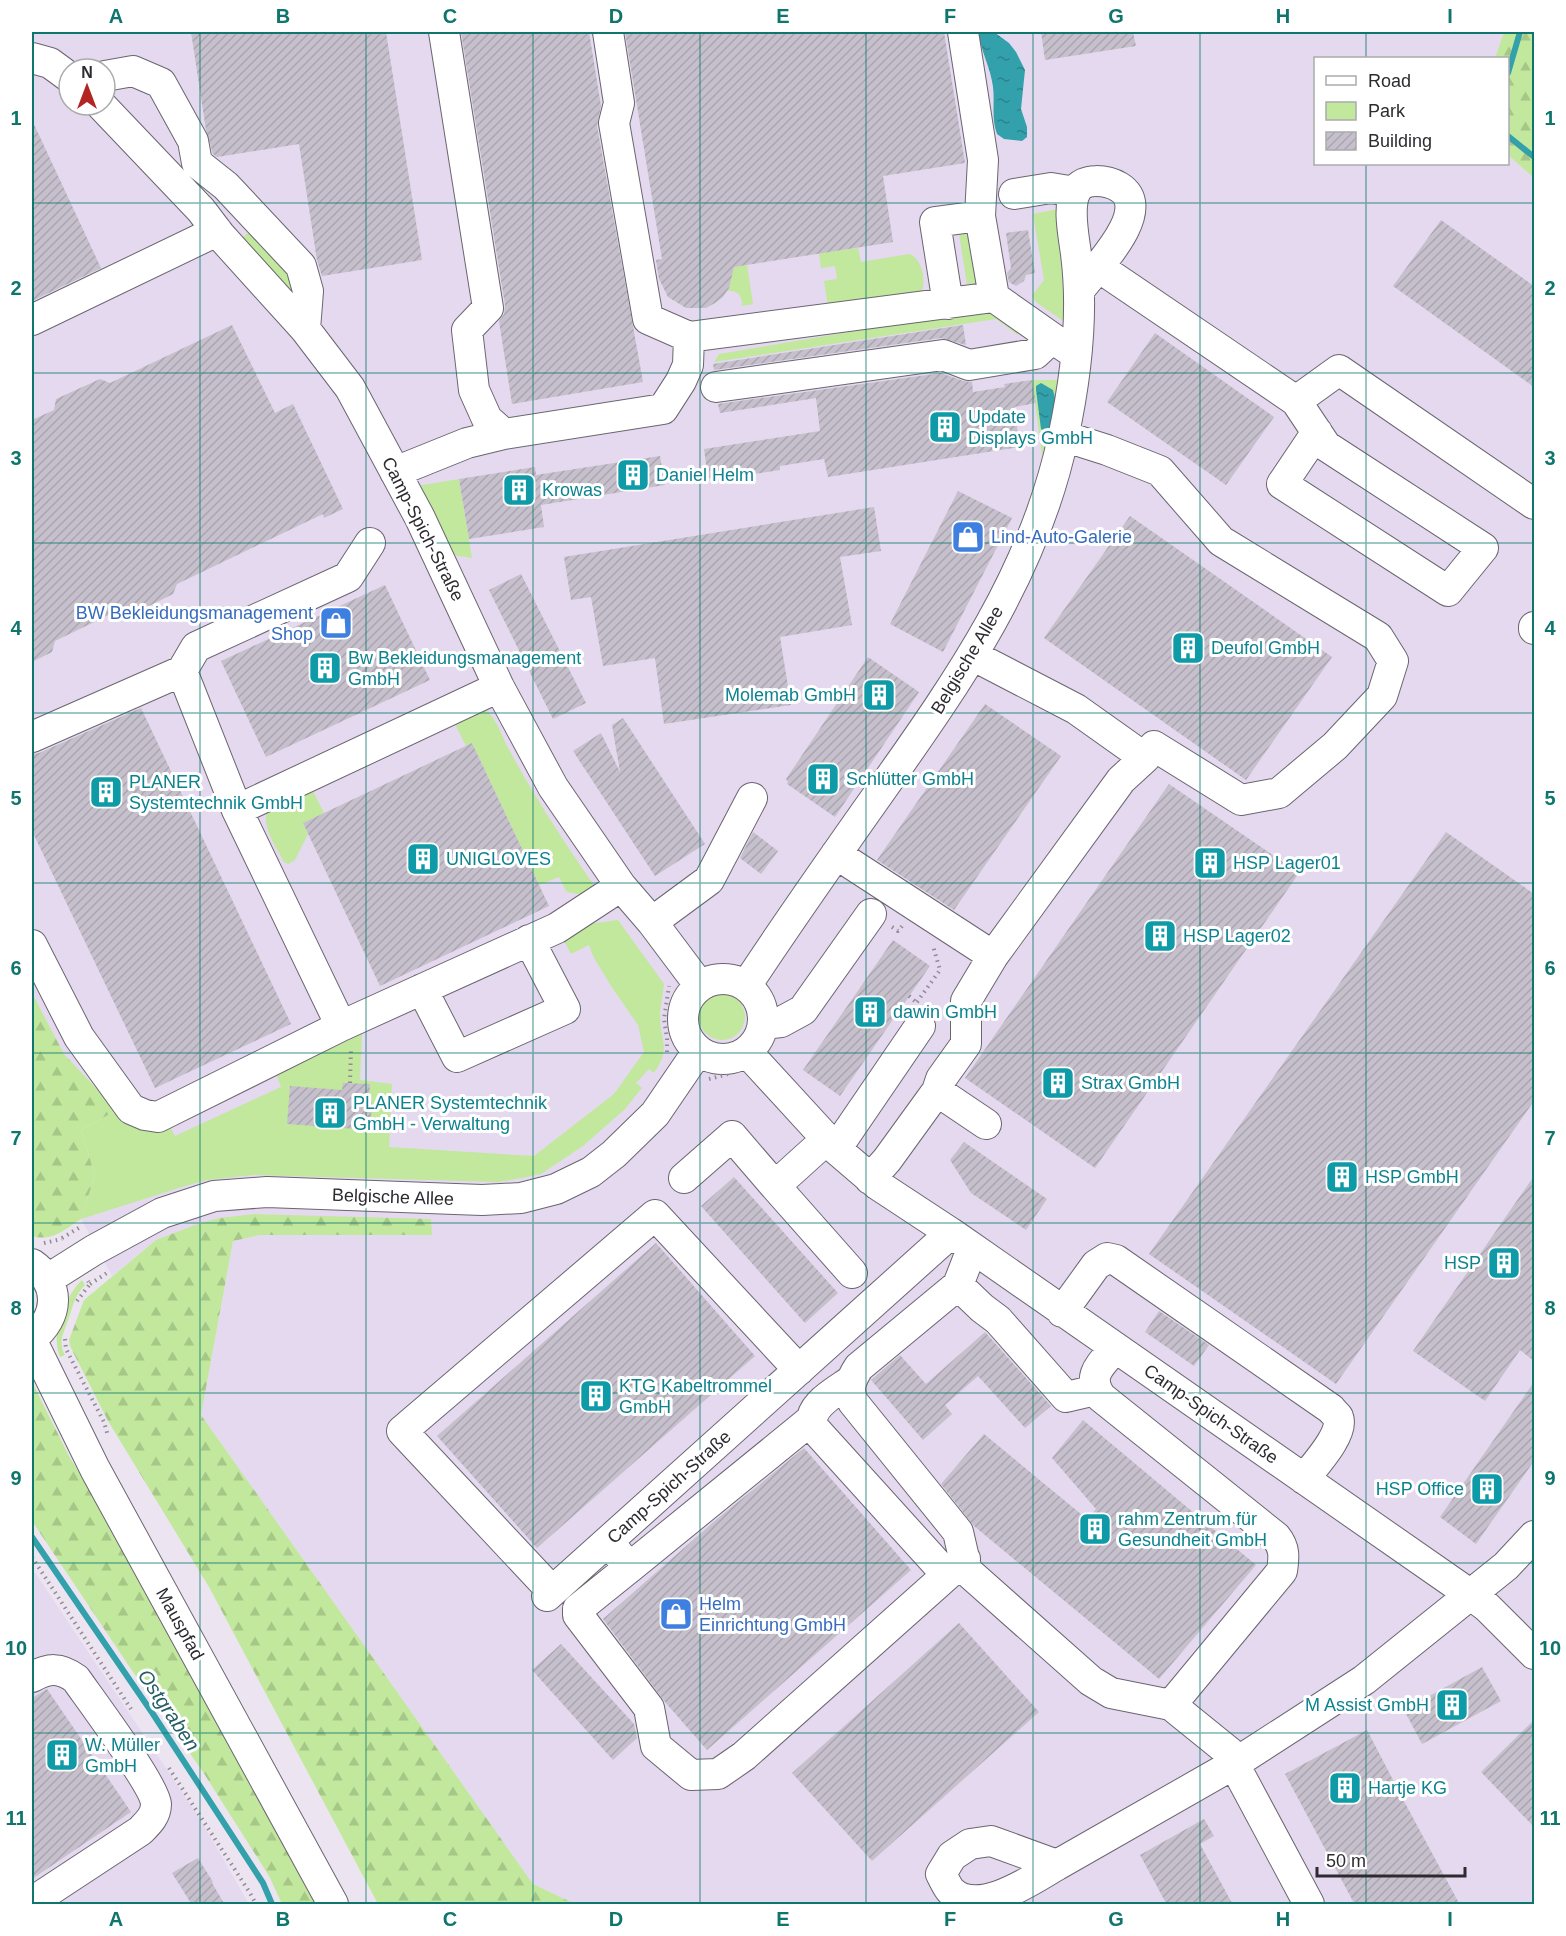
<svg xmlns="http://www.w3.org/2000/svg" width="1566" height="1936" font-family="Helvetica,sans-serif">
<style>
.industrial{fill:#e4d9ee;fill-rule:evenodd}
.green{fill:#c1e89c}
.forest{fill:url(#forest-firs)}
.water{fill:url(#water-ripples)}
.lines{fill:none;stroke-linecap:round;stroke-linejoin:round}
.stream{stroke:#32a1ab;stroke-width:6}
.building{fill:url(#building-hatch)}
.minor-casing{stroke:#6b6570;stroke-width:32}
.path{stroke:#908b94;stroke-width:4;stroke-dasharray:1.5 4.5;stroke-linecap:butt}
.minor{stroke:#fff;stroke-width:30}
.grid{fill:none;stroke:#0f766e;stroke-width:1.5;stroke-opacity:0.55}
.labels{text-anchor:middle;dominant-baseline:central;stroke-width:6;stroke-linejoin:round;paint-order:stroke}
.culture-label{font-size:18px;fill:#0d838f;stroke:#fff;text-anchor:start}
.street-label{font-size:18px;fill:#2e2b30;stroke:#fff}
.shop-label{font-size:18px;fill:#366cbe;stroke:#fff;text-anchor:start}
.water-label{font-size:20px;font-style:italic;fill:#235e64;stroke:#fff}
.neatline{fill:none;stroke:#0f766e;stroke-width:2}
.grid-label{font-size:20px;text-anchor:middle;font-weight:bold;fill:#0f766e}
</style>
<defs>
<pattern id="forest-firs" width="22" height="20" patternUnits="userSpaceOnUse" patternTransform="scale(1.5)"><rect width="22" height="20" fill="#c1e89c"/><path d="M5 1l3.5 6h-7zM16 11l3.5 6h-7z" fill="#a6c787"/></pattern>
<pattern id="water-ripples" width="26" height="14" patternUnits="userSpaceOnUse" patternTransform="scale(1.5)"><rect width="26" height="14" fill="#32a1ab"/><path d="M2 4q2-2 4 0t4 0M15 11q2-2 4 0t4 0" fill="none" stroke="#2b838c"/></pattern>
<pattern id="building-hatch" width="6" height="6" patternUnits="userSpaceOnUse" patternTransform="scale(1.5)"><rect width="6" height="6" fill="#c6c0cc"/><path d="M-1 1l2-2M0 6l6-6M5 7l2-2" fill="none" stroke="#aaa5b0"/></pattern>
</defs>
<rect width="100%" height="100%" fill="#ece5f1"/>
<path class="industrial" d="M32,32H1504L1495,58H1316V164H1508V155L1534,178V1904H575L533,1884L201,1415L233,1241L260,1235H431V1220L254,1214L219,1218L200,1223L156,1240L112,1276L81,1219L117,1109L64,1054L32,993ZM69,69H105V105H69Z
M32,1568L200,1819L249,1904H32Z"/>
<path class="green" d="M1058,209L1064,250L1066,323L1036,302L1032,296L1044,280L1033,214Z
M249,232L291,278L296,297L242,238Z
M964,233L969,235L978,283L967,284L959,234Z
M858,248L861,262L909,254C922,258 926,280 922,291L828,306L824,281L837,279L835,266L821,268L819,253Z
M747,265L753,304L742,306C743,296 737,289 726,291L731,267Z
M985,309L1020,332L1018,335L996,319L714,362L719,354Z
M1032,380H1061L1046,456L1042,455Z
M459,479L472,558L453,555L417,486Z
M482,708C495,715 501,733 507,746C534,796 565,844 598,891C586,894 578,896 566,891L559,877L539,885L472,743L466,746L453,720Z
M310,785L324,813L303,823L308,834L295,860L288,864L284,862C276,846 260,826 268,808Z
M618,920L664,984C663,995 660,1007 660,1018C661,1043 671,1048 654,1073L649,1069L636,1083L642,1088L625,1109L583,1146L541,1174L522,1178L498,1182L253,1175L207,1180L182,1187L81,1219L95,1175L81,1130L117,1110L169,1124L175,1136L281,1087L276,1073L362,1033L360,1080L392,1084L389,1147L534,1156L614,1094L644,1052L638,1025L611,986L593,956L589,945L571,954L562,937L589,924Z
M699 1017a23 23 0 1 1 46 0a23 23 0 1 1-46 0Z
M82,1280L85,1285C73,1297 73,1308 67,1323C63,1335 58,1342 65,1355L60,1357C50,1332 64,1298 82,1280Z"/>
<path class="forest" d="M1504,32H1534V178L1508,155V58H1495Z
M32,993L64,1054L117,1110L81,1130L95,1175L81,1219C64,1230 52,1242 32,1236Z
M254,1214L431,1219L432,1235H260L233,1241L201,1415L533,1884L575,1904H378L209,1587L108,1421L70,1346L69,1340L84,1300L156,1240L200,1223L219,1218Z
M32,1382L69,1456L164,1614L321,1904H282L269,1876L203,1772L131,1669L32,1521Z"/>
<path class="water" d="M978,32H994L1009,43L1016,52L1025,70L1021,109L1027,127V137L1022,141L1004,139L997,134C991,118 995,103 993,87C991,69 981,51 978,32Z
M1041,383L1053,390L1055,398L1051,427L1049,431L1045,432L1041,429L1036,390V386Z"/>
<g class="lines">
<path class="stream" d="M1508,73L1520,32
M1508,136L1534,157
M32,1537L153,1714L263,1883L272,1904"/>
</g>
<path class="building" d="M191,32H386L422,260L322,276L317,260L299,144L217,157L213,154L206,130Z
M461,32H589L601,106L597,126L643,382L512,404L499,321L504,314L505,305Z
M625,32H944L965,163L883,176L893,242L734,267L729,288L723,297L715,303L706,308H686L668,297L659,279L656,260L662,259Z
M1041,32H1133L1136,46L1045,60Z
M32,120L101,268L32,301Z
M1441,220L1534,286V387L1393,286Z
M1028,230L1035,273L1026,275L1024,281L1016,286L1009,282L1007,273L1011,268L1006,233Z
M232,325L275,413L293,404L343,509L324,518L323,514L177,584L173,594L131,615L119,610L55,641L52,652L32,662V420L54,410L56,399L100,379L110,383Z
M963,325L966,345L941,338L714,370L713,364Z
M1155,333L1274,417L1226,485L1107,402Z
M941,373L963,381L972,382L973,392L1005,387L1004,384L1032,380L1036,403L1014,407L1020,447L828,477L824,459L780,466V470L754,474V471L708,478L704,449L820,431L816,398L720,413L718,404Z
M660,456L665,485L541,505L544,527L469,539L459,479L535,467L536,475Z
M958,491L1012,518L943,652L890,624Z
M874,507L881,551L840,557L852,625L780,637L791,705L664,724L655,658L603,666L591,597L571,600L564,557Z
M1130,516L1332,657L1246,780L1044,638Z
M521,574L586,703L553,719L489,590Z
M385,585L430,680L266,757L221,661Z
M868,657L919,692L835,817L787,784L788,782L786,779Z
M985,704L1061,756L954,910L877,860Z
M141,708L291,1024L155,1088L32,831V754L39,753Z
M623,718L705,844L655,876L573,751L601,733L620,772L612,725Z
M472,743L549,906L380,986L303,823Z
M1169,784L1299,873L1095,1168L965,1078Z
M753,832L778,851L761,874L740,858Z
M1446,832L1534,894V1101L1336,1384L1149,1254Z
M893,940L930,966L840,1096L803,1070Z
M343,1083L370,1084L369,1101H372L370,1130L287,1124L290,1086L342,1090Z
M964,1142L1047,1199L1026,1230L971,1193L950,1160Z
M1534,1176V1361L1520,1350L1485,1401L1413,1351Z
M734,1177L838,1293L805,1323L701,1206Z
M656,1243L755,1356L537,1548L437,1436Z
M1159,1311L1209,1345L1194,1366L1145,1332Z
M985,1332L1051,1406L1025,1428L978,1376L945,1405L952,1414L923,1440L871,1380L900,1355L926,1384Z
M1534,1382V1461L1476,1544L1440,1517Z
M1083,1420L1256,1565L1159,1679L974,1526L941,1484L984,1434L1087,1519L1096,1509L1052,1458Z
M804,1448L911,1570L707,1750L665,1702L603,1619L717,1519Z
M959,1623L1039,1712L872,1861L792,1773Z
M561,1644L634,1724L637,1738L613,1760L532,1670Z
M1482,1667L1501,1701L1422,1744L1404,1710Z
M47,1689L131,1812L32,1879V1698Z
M1534,1720V1827L1481,1772Z
M1367,1730L1405,1803L1460,1905H1355L1285,1774Z
M1204,1819L1214,1836L1200,1844L1233,1905H1167L1140,1855Z
M198,1858L213,1882L212,1883L225,1905H192L172,1873Z"/>
<g class="lines">
<defs>
<path id="minor" d="M608,32L619,103L614,123L648,319L689,337L994,297L980,216L983,160L963,32
M32,58L50,63L69,77
M105,76L133,71L161,83L193,141L197,163L226,186L301,266L308,291L305,329
M101,105L201,210L220,235L305,329L350,388L420,518L499,687L553,787L621,886L652,922L700,986
M1014,194L1051,188L1075,192
M1097,266L1296,401L1326,446L1483,548L1448,591L1282,484L1317,432
M994,297L1068,349
M948,304L935,222L980,216
M32,320L217,231
M716,387L943,355L969,365L1035,354L1052,338
M1296,401L1339,370L1534,504
M504,434L663,409L681,381L688,365L689,337
M1063,436L1107,450L1160,471L1221,541L1378,637L1393,661L1382,696L1335,746L1279,793L1241,800L1154,746L1145,758
M395,472L467,443L504,434L487,419L474,390L467,330L488,308L444,32
M1534,627V629
M182,671L237,810L341,1026L557,928L621,886
M32,737L182,671L196,647L348,577L370,543
M237,810L499,687
M836,854L993,956
M652,922L709,880L752,798
M32,945L79,1037L131,1109L145,1115L158,1117L341,1026
M683 1019a40 40 0 1 1 80 0a40 40 0 1 1-80 0Z
M746,986C790,919 836,854 882,789C960,679 1034,573 1063,438C1076,378 1084,315 1076,254C1074,237 1067,207 1076,191C1083,177 1107,180 1119,187C1155,209 1096,268 1081,288
M422,989L457,1057L565,1009L529,940
M763,1024L781,1022L803,1010L871,914
M747,1052L836,1149L878,1185L951,1233L1471,1595L1487,1607L1534,1654
M937,1091L986,1124
M827,1139L775,1186L852,1273
M836,1149L920,1026
M684,1178L732,1136L775,1186
M870,1179L887,1160L937,1091L941,1079L966,1044V1001L993,956L1121,780L1145,758L1076,709L972,655
M972,1249L958,1285L859,1367C851,1379 847,1389 853,1402L958,1532L967,1571L1091,1681L1111,1693L1171,1705L1239,1760
M32,1264C61,1284 59,1317 32,1338
M48,1279L94,1250L162,1213L214,1196L267,1192L482,1200L521,1198L556,1189L591,1172L614,1154L655,1114L698,1051
M958,1285L982,1308L998,1320L1066,1397L1096,1390
M1062,1312L1096,1265L1107,1258L1116,1260L1331,1409C1333,1412 1336,1414 1338,1417C1345,1433 1314,1466 1304,1479
M32,1341L95,1469L333,1904
M1115,1348C1101,1365 1086,1375 1101,1397L1276,1537C1285,1548 1284,1557 1282,1571L1171,1705
M852,1380C837,1391 806,1406 813,1427L947,1575
M609,1542L629,1568L578,1609V1615L649,1708L656,1746L691,1775L718,1774L744,1756L965,1559
M629,1568L811,1420
M552,1591L402,1431L655,1215L799,1370
M547,1596L951,1233
M32,1677C49,1668 60,1667 76,1679C90,1699 155,1786 156,1804C156,1816 148,1823 140,1831L32,1902
M1234,1764L1309,1904
M1057,1865C1033,1879 978,1918 951,1891C947,1887 944,1879 941,1874L952,1856L970,1844L991,1841L1057,1865L1234,1764L1364,1680L1506,1566L1534,1536"/>
</defs>
<use href="#minor" class="minor-casing"/>
<path class="path" d="M892,927L898,931L903,925
M909,996L917,1003
M917,1002L940,970L933,946
M667,1052V1039L664,1019L669,986
M709,1079L728,1074
M350,1083L351,1048
M62,1238L82,1226
M44,1243L62,1239
M90,1284L110,1271
M77,1301L90,1284L88,1281
M65,1339L66,1349L104,1422L108,1436
M32,1557L131,1709
M169,1768L250,1893L256,1904"/>
<use href="#minor" class="minor"/>
</g>
<path class="grid" d="M200,32V1904M366,32V1904M533,32V1904M700,32V1904M866,32V1904M1033,32V1904M1200,32V1904M1366,32V58M1366,164V1904M32,203H1534M32,373H1534M32,543H1534M32,713H1534M32,883H1534M32,1053H1534M32,1223H1534M32,1393H1534M32,1563H1534M32,1733H1534"/>
<defs>
<symbol id="building-square" viewBox="-11 -11 22 22"><rect x="-9" y="-9" width="18" height="18" rx="4" fill="#0f9aa8" stroke="#fff"/><path d="M-4-6H4V6H1V3H-1V6H-4ZM-2.5-4.3h1.7v1.8h-1.7ZM.8-4.3h1.7v1.8H.8ZM-2.5-1h1.7V.8h-1.7ZM.8-1h1.7V.8H.8Z" fill="#fff"/></symbol>
<symbol id="shop-square" viewBox="-11 -11 22 22"><rect x="-9" y="-9" width="18" height="18" rx="4" fill="#3f7fe0" stroke="#fff"/><path d="M-5-2.5h2.3a2.7 3.5 0 0 1 5.4 0H5L5.5 6h-11ZM-1.5-2.5h3a1.5 2.3 0 0 0-3 0Z" fill="#fff"/></symbol>
</defs>
<g fill-rule="evenodd">
<use href="#building-square" x="926" y="408" width="38" height="38"/>
<use href="#building-square" x="614" y="456" width="38" height="38"/>
<use href="#building-square" x="500" y="471" width="38" height="38"/>
<use href="#shop-square" x="949" y="518" width="38" height="38"/>
<use href="#shop-square" x="317" y="604" width="38" height="38"/>
<use href="#building-square" x="1169" y="629" width="38" height="38"/>
<use href="#building-square" x="306" y="649" width="38" height="38"/>
<use href="#building-square" x="860" y="676" width="38" height="38"/>
<use href="#building-square" x="804" y="760" width="38" height="38"/>
<use href="#building-square" x="87" y="773" width="38" height="38"/>
<use href="#building-square" x="404" y="840" width="38" height="38"/>
<use href="#building-square" x="1191" y="844" width="38" height="38"/>
<use href="#building-square" x="1141" y="917" width="38" height="38"/>
<use href="#building-square" x="851" y="993" width="38" height="38"/>
<use href="#building-square" x="1039" y="1064" width="38" height="38"/>
<use href="#building-square" x="311" y="1094" width="38" height="38"/>
<use href="#building-square" x="1323" y="1158" width="38" height="38"/>
<use href="#building-square" x="1485" y="1244" width="38" height="38"/>
<use href="#building-square" x="577" y="1377" width="38" height="38"/>
<use href="#building-square" x="1468" y="1470" width="38" height="38"/>
<use href="#building-square" x="1076" y="1510" width="38" height="38"/>
<use href="#shop-square" x="657" y="1595" width="38" height="38"/>
<use href="#building-square" x="1433" y="1686" width="38" height="38"/>
<use href="#building-square" x="43" y="1736" width="38" height="38"/>
<use href="#building-square" x="1326" y="1769" width="38" height="38"/>
</g>
<g class="labels">
<g class="culture-label">
<text x="968" y="417">Update<tspan x="968" dy="21">Displays GmbH</tspan></text>
<text x="656" y="475">Daniel Helm</text>
<text x="542" y="490">Krowas</text>
<text x="1211" y="648">Deufol GmbH</text>
<text x="348" y="658">Bw Bekleidungsmanagement<tspan x="348" dy="21">GmbH</tspan></text>
<text x="856" y="695" text-anchor="end">Molemab GmbH</text>
<text x="846" y="779">Schlütter GmbH</text>
<text x="129" y="782">PLANER<tspan x="129" dy="21">Systemtechnik GmbH</tspan></text>
<text x="446" y="859">UNIGLOVES</text>
<text x="1233" y="863">HSP Lager01</text>
<text x="1183" y="936">HSP Lager02</text>
<text x="893" y="1012">dawin GmbH</text>
<text x="1081" y="1083">Strax GmbH</text>
<text x="353" y="1103">PLANER Systemtechnik<tspan x="353" dy="21">GmbH - Verwaltung</tspan></text>
<text x="1365" y="1177">HSP GmbH</text>
<text x="1481" y="1263" text-anchor="end">HSP</text>
<text x="619" y="1386">KTG Kabeltrommel<tspan x="619" dy="21">GmbH</tspan></text>
<text x="1464" y="1489" text-anchor="end">HSP Office</text>
<text x="1118" y="1519">rahm Zentrum für<tspan x="1118" dy="21">Gesundheit GmbH</tspan></text>
<text x="1429" y="1705" text-anchor="end">M Assist GmbH</text>
<text x="85" y="1745">W. Müller<tspan x="85" dy="21">GmbH</tspan></text>
<text x="1368" y="1788">Hartje KG</text>
</g>
<g class="street-label">
<text transform="translate(423 529) rotate(63)">Camp-Spich-Straße</text>
<text transform="translate(967 660) rotate(-59)">Belgische Allee</text>
<text transform="translate(393 1197) rotate(2)">Belgische Allee</text>
<text transform="translate(1211 1414) rotate(35)">Camp-Spich-Straße</text>
<text transform="translate(669 1487) rotate(-42)">Camp-Spich-Straße</text>
<text transform="translate(180 1624) rotate(61)">Mauspfad</text>
</g>
<g class="shop-label">
<text x="991" y="537">Lind-Auto-Galerie</text>
<text x="313" y="613" text-anchor="end">BW Bekleidungsmanagement<tspan x="313" dy="21">Shop</tspan></text>
<text x="699" y="1604">Helm<tspan x="699" dy="21">Einrichtung GmbH</tspan></text>
</g>
<g class="water-label">
<text transform="translate(169 1710) rotate(56)">Ostgraben</text>
</g>
</g>
<rect width="1566" height="1936" fill="none" stroke="#ffffff" stroke-width="66"/>
<rect x="1314" y="57" width="195" height="108" fill="#ffffff" stroke="#abaaac" stroke-width="1.5"/>
<rect x="1326" y="76" width="30" height="9" fill="#ffffff" stroke="#abaaac" stroke-width="1.5"/>
<text x="1368" y="87" font-size="18" fill="#2e2b30">Road</text>
<rect x="1326" y="102" width="30" height="18" fill="#c1e89c" stroke="#abaaac" stroke-width="1.5"/>
<text x="1368" y="117" font-size="18" fill="#2e2b30">Park</text>
<rect x="1326" y="132" width="30" height="18" fill="url(#building-hatch)" stroke="#abaaac" stroke-width="1.5"/>
<text x="1368" y="147" font-size="18" fill="#2e2b30">Building</text>
<g transform="translate(87 87)"><circle r="28" fill="#ffffff" stroke="#abaaac" stroke-width="1.5"/>
<path d="M0-4.5L10 22L0 15L-10 22Z" fill="#b42423"/>
<text y="-9" font-size="16" font-weight="bold" text-anchor="middle" fill="#2e2b30">N</text>
</g>
<path d="M1317 1867v9h148v-9" fill="none" stroke="#2e2b30" stroke-width="3"/>
<text x="1326" y="1867" font-size="18" fill="#2e2b30" stroke="#ffffff" stroke-width="4.5" paint-order="stroke">50 m</text>
<rect x="33" y="33" width="1500" height="1870" class="neatline"/>
<g class="grid-label">
<text x="116" y="23">A</text>
<text x="283" y="23">B</text>
<text x="450" y="23">C</text>
<text x="616" y="23">D</text>
<text x="783" y="23">E</text>
<text x="950" y="23">F</text>
<text x="1116" y="23">G</text>
<text x="1283" y="23">H</text>
<text x="1450" y="23">I</text>
<text x="16" y="125">1</text>
<text x="1550" y="125">1</text>
<text x="16" y="295">2</text>
<text x="1550" y="295">2</text>
<text x="16" y="465">3</text>
<text x="1550" y="465">3</text>
<text x="16" y="635">4</text>
<text x="1550" y="635">4</text>
<text x="16" y="805">5</text>
<text x="1550" y="805">5</text>
<text x="16" y="975">6</text>
<text x="1550" y="975">6</text>
<text x="16" y="1145">7</text>
<text x="1550" y="1145">7</text>
<text x="16" y="1315">8</text>
<text x="1550" y="1315">8</text>
<text x="16" y="1485">9</text>
<text x="1550" y="1485">9</text>
<text x="16" y="1655">10</text>
<text x="1550" y="1655">10</text>
<text x="16" y="1825">11</text>
<text x="1550" y="1825">11</text>
<text x="116" y="1926">A</text>
<text x="283" y="1926">B</text>
<text x="450" y="1926">C</text>
<text x="616" y="1926">D</text>
<text x="783" y="1926">E</text>
<text x="950" y="1926">F</text>
<text x="1116" y="1926">G</text>
<text x="1283" y="1926">H</text>
<text x="1450" y="1926">I</text>
</g>
</svg>
